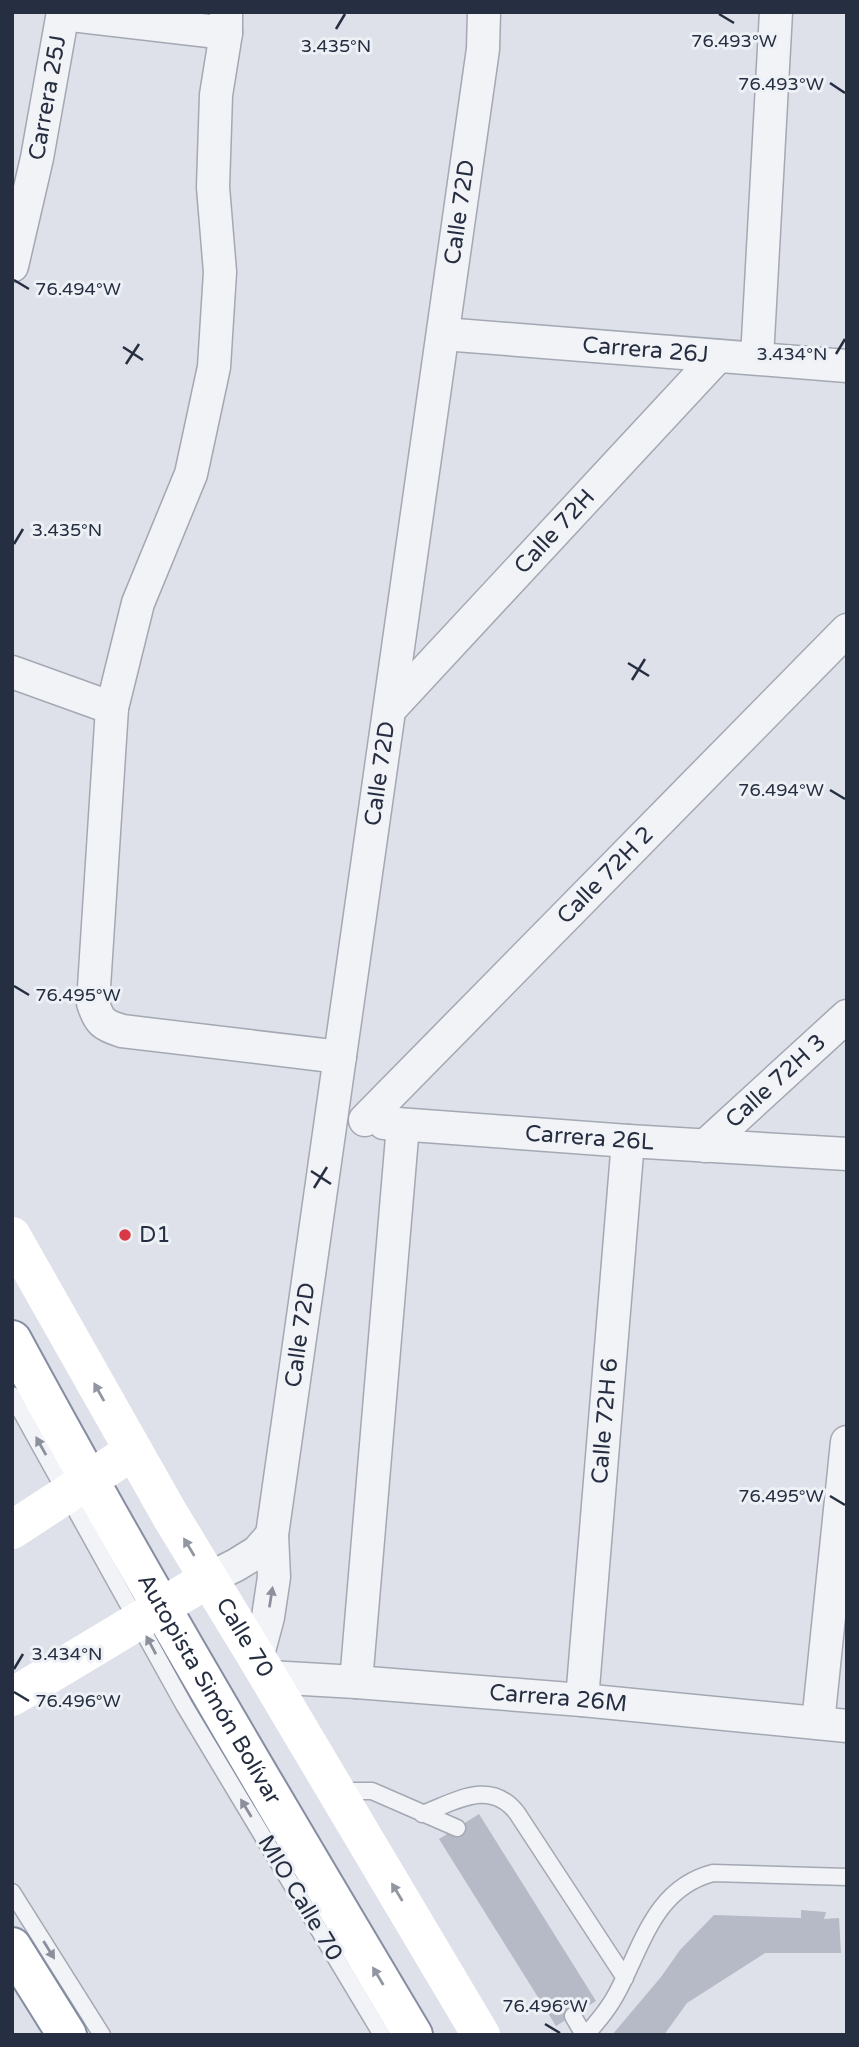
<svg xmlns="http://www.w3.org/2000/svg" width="859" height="2047" font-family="'Varela Round',sans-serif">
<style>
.building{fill:#b5bac6}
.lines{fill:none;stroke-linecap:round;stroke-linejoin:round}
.lane-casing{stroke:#a3a8b3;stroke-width:19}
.street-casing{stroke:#a3a8b3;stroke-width:35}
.highway-casing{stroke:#848da1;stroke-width:42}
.lane{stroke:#f1f3f7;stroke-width:16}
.street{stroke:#f1f3f7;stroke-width:32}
.secondary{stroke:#fff;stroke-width:38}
.highway{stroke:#fff;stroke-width:38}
.oneway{fill:#9296a0}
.oneway2{fill:#8c909c}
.ticks{fill:none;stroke:#262e41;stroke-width:2.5}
.poi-dot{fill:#d93845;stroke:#edf1f6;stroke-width:2.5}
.labels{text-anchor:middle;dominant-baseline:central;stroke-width:6;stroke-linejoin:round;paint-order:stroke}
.street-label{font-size:23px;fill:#262e41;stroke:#edf1f6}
.poi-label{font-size:23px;fill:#262e41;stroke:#edf1f6;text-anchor:start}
.ticks-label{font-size:18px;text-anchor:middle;fill:#262e41;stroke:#edf1f6;stroke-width:6;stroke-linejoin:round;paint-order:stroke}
</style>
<rect width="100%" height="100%" fill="#dee1e9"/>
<path class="building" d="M479,1814L596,2001L556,2026L439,1839Z
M801,1910L826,1912L824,1919L839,1918L841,1953H765L687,2003L664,2035H612L661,1977L680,1950L714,1915L801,1918Z"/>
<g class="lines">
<defs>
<path id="lane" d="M12,1395L184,1705L382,2035
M338,1791H372L457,1828
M422,1814C455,1802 490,1778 517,1813L625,1978
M12,1892L102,2035
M573,2016L584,2035
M586,2035C598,2021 610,2007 618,1991C643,1944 655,1888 713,1873L847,1877"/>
<g id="street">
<path d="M226,12V33L216,95L213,187L220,272L214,367L191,474L138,603L112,708L93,1003C99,1022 103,1025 122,1031L340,1057"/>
<path d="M63,14L226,33"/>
<path id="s1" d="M12,266L37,158L63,12"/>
<path id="s2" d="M443,334L847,366"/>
<path d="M757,358L776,12"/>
<path d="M12,672L112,708"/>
<path id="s3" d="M390,709L718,356"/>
<path id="s4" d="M365,1120L847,630"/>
<path id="s5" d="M384,1123L628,1141L847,1154"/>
<path id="s6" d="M705,1146L847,1016"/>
<path d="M208,1579L236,1565L257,1552L272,1535"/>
<path id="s7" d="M257,1658L268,1617L274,1577L272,1535L483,49L484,12"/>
<path id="s8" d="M269,1677L356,1682L582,1700L847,1726"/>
<path d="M356,1682L403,1125"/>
<path id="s9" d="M582,1700L628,1141"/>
<path d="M818,1723L847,1442"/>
</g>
<g id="highway">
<path id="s11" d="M12,1340C139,1575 276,1805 413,2035"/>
<path d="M12,1947L67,2035"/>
</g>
</defs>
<use href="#lane" class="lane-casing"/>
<use href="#street" class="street-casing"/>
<use href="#highway" class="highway-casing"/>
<use href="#lane" class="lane"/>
<use href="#street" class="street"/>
<g class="secondary">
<path id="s10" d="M12,1236L170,1515L257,1658L481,2035"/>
<path d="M12,1530L133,1451"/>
<path d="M12,1697L208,1579"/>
</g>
<use href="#highway" class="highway"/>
</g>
<defs><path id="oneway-solid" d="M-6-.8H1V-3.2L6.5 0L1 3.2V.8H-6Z" transform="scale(1.75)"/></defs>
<g class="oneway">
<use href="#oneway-solid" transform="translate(99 1392) rotate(-119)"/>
<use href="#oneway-solid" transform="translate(189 1547) rotate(-121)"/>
<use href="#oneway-solid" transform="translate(397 1892) rotate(-121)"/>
<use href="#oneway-solid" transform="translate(378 1976) rotate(-121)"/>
</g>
<g class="oneway2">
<use href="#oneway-solid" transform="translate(41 1446) rotate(-119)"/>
<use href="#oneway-solid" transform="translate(271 1597) rotate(-81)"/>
<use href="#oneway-solid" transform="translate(151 1645) rotate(-118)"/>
<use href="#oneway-solid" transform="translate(246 1808) rotate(-121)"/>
<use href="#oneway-solid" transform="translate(49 1950) rotate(58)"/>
</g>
<path class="ticks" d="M719,14L734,23M336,29L345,14M830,83L845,93M14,280L29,289M123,347L143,360M836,354L845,339M126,364L139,344M14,544L23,529M628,663L649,676M632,680L645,659M830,790L845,799M14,986L29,995M311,1171L331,1184M314,1188L327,1167M830,1496L845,1505M14,1669L23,1654M14,1692L29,1701M545,2024L560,2033"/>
<circle class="poi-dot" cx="125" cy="1235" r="7"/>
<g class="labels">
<g class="street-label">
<text stroke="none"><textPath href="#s1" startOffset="172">Carrera 25J</textPath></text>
<text stroke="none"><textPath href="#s7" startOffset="1461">Calle 72D</textPath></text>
<text stroke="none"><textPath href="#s2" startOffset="203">Carrera 26J</textPath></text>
<text stroke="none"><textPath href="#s3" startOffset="242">Calle 72H</textPath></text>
<text stroke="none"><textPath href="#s7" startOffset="894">Calle 72D</textPath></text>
<text stroke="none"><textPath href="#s4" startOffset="343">Calle 72H 2</textPath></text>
<text stroke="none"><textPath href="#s6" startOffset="96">Calle 72H 3</textPath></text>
<text stroke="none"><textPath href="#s5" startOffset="206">Carrera 26L</textPath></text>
<text stroke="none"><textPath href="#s7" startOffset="327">Calle 72D</textPath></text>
<text stroke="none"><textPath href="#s9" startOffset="280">Calle 72H 6</textPath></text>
<text stroke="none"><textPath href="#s10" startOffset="464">Calle 70</textPath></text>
<text stroke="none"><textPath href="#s11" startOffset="401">Autopista Simón Bolívar</textPath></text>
<text stroke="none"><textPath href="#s8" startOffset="290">Carrera 26M</textPath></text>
<text transform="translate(300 1898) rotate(59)">MIO Calle 70</text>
</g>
<g class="poi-label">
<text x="139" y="1235">D1</text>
</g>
</g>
<g class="ticks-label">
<text x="734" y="47">76.493°W</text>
<text x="336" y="52">3.435°N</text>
<text x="781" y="90">76.493°W</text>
<text x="78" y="295">76.494°W</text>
<text x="792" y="360">3.434°N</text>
<text x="67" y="536">3.435°N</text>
<text x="781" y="796">76.494°W</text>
<text x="78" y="1001">76.495°W</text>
<text x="781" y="1502">76.495°W</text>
<text x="67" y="1660">3.434°N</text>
<text x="78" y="1707">76.496°W</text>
<text x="545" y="2012">76.496°W</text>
</g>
<rect width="859" height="2047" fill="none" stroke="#262e41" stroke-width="28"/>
</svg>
